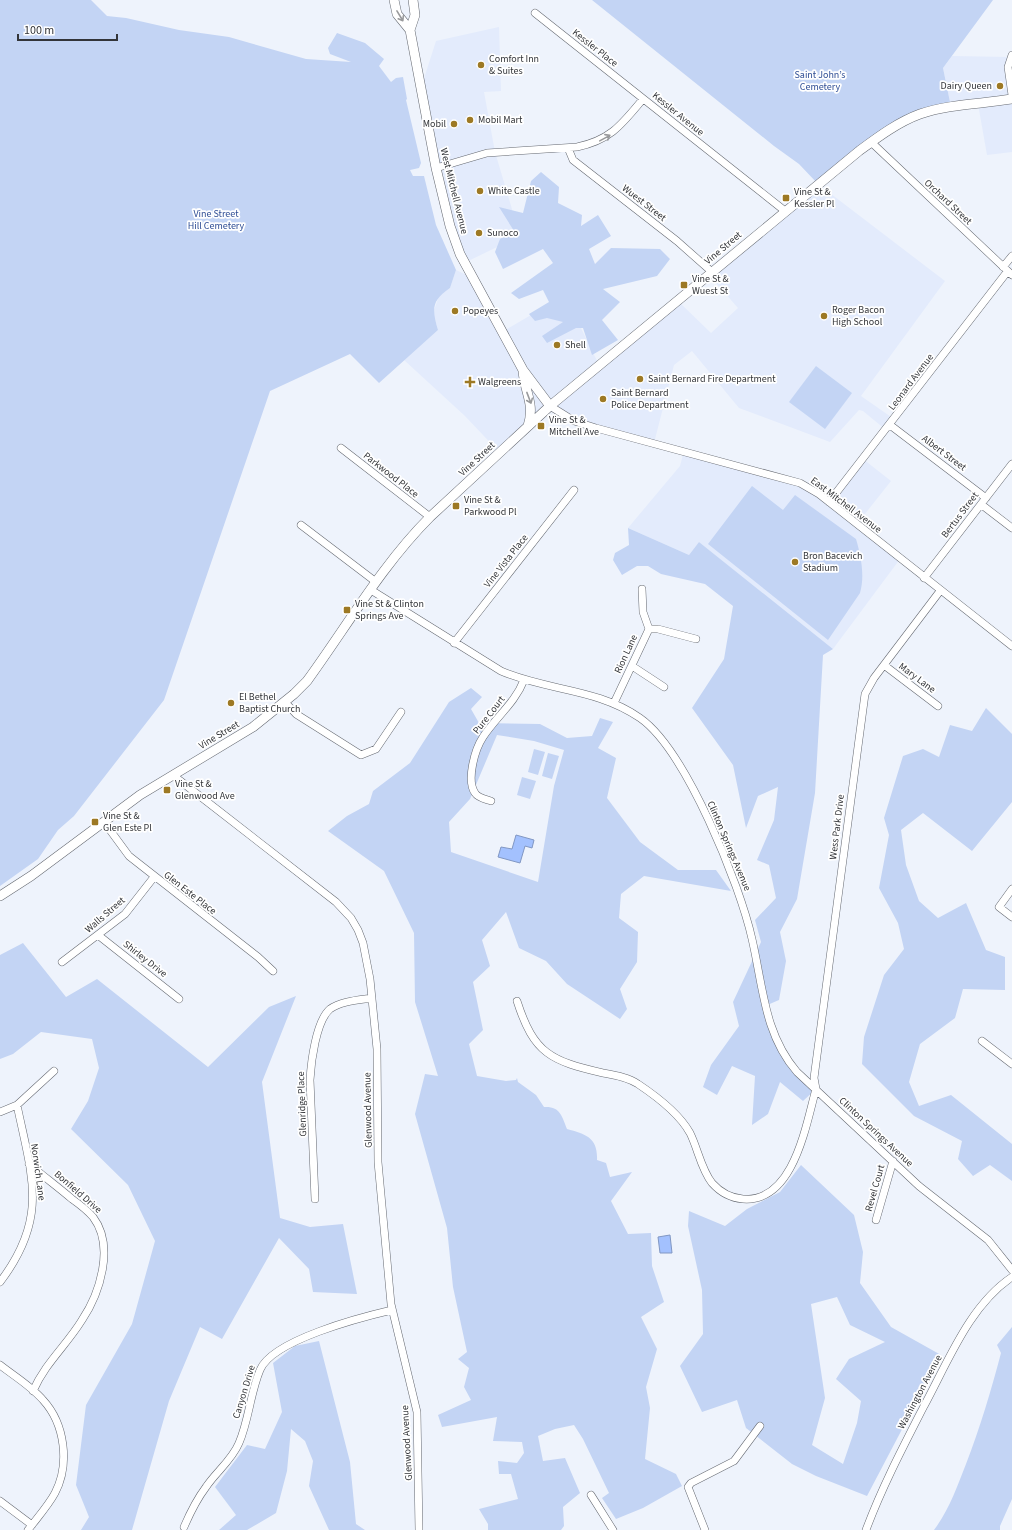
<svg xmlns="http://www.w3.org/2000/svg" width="1012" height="1530" font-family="'Source Sans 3',sans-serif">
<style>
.built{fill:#e3ebfc}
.green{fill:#c3d4f4;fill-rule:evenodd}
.water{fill:#a3c1fe;stroke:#8197c3}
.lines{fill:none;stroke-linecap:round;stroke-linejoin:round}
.minor-casing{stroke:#656971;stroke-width:8}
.major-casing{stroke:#656971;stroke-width:10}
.minor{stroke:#fff;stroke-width:7}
.major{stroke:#fff;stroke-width:9}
.oneway{stroke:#999a9c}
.poi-dot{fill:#9d7924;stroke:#fff;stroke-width:1.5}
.labels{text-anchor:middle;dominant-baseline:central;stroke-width:3.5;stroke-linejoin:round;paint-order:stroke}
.street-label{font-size:10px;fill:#333539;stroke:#fff}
.poi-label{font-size:10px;fill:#333539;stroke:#fff;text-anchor:start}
.park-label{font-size:10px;fill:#2f4e95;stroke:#fff}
</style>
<rect width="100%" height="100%" fill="#eef3fc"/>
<path class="built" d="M499,27L501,91L484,92L495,152L520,236L464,263L448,218L420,91L436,41Z
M1012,55V152L987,155L978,104L951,107L943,68L952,56L1010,57Z
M818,184L945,281L861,396L894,419L886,430L863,411L859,410L830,442L739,408L692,351L674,365L654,443L596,428L550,406L500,453L465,416L404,360L438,330L433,313L439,296L450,288L456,270L473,278L502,332L548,305L580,326L599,365L678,301L711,333L738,308L709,275Z
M684,451L791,480L829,502L863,459L891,481L857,524L900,559L833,649L699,542L689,555L628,528L680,466Z"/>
<path class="green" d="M0,0H91L107,16L126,18L179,30L229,37L306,59L351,62L330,54L328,48L337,33L365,43L384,59L379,66L391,82L396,78L403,77L407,99L406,100L421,163L419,168L410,170L413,176H424L436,225L456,270L450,288C431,301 432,309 438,330L379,383L350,354L270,391L164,700L74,816L58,830L38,859L0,886Z
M592,0H993L943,68L951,107L907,120L818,184L799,164L774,146Z
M541,172L559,187L558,203L582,215L581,226L598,215L611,236L589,249L595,264L611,248L660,249L670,259L657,276L603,289L620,302L602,320L618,340L592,355L583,328H576L547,343L542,336L563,322L547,318L535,321L529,314L549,302L543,290L519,299L511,293L553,263L543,249L503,269L495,252L500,239L514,231L499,207L523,213L531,181Z
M816,366L852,393L825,429L789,402Z
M752,486L783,510L795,495L856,539C861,556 865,576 860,593L828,640L708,544Z
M628,528L689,555L699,542L833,649L823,655L815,793L797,899L780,932L786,961L779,1000L765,1006L776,1041L816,1089L803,1101L780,1082L768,1114L752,1125L755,1076L732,1066L717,1095L703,1087L711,1065L739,1026L733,1002L761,942L755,920L776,898L769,865L757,860L774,820L778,787L758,796L746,828L733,765L692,708L724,659L733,606L705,584L661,574L648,566H637L622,575L613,560L615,553L629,545Z
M471,688L482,697L471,709L479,723L540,724L567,738L592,736L600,718L613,722L598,748L616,758L607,798L640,842L678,870H716L731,891L644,876L621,894L619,918L638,932L637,962L620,989L627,1009L620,1019L567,984L546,961L519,948L506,912L482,940L490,966L473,982L483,1030L469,1044L477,1076L506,1081L516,1080L517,1078L518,1082L536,1095L544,1107C560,1106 562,1116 567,1129C586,1134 598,1138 597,1160L606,1163L610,1177L632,1172L611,1201L628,1234L651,1233L652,1266L664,1302L641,1317L657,1349L646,1387L650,1408L645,1459L676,1474L682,1486L643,1508L616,1519L602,1498L609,1493L583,1439L574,1425L555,1429L538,1436L543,1461L565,1458L580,1493L563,1507L564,1526L561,1530H488V1524L479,1509L518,1499L511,1474H499L498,1461L517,1463L524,1453L522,1442L493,1441L497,1417L442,1427L438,1415L471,1400L464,1387L469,1368L458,1359L467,1352L453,1287L447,1228L415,1114L425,1074L438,1076L415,1002L414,933L384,871L328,831L347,816L369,804L373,791L410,763L449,702ZM497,735L534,741L564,750L554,786L538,882L451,852L449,822L470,799Z
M986,708L1012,734V802L972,851L923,813L901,830L906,865L919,901L938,918L966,903L986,950L1005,957V990L963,989L955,1018L920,1044L909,1082L919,1106L951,1095L1012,1144V1181L990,1165L973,1176L958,1159L962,1141L914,1116L862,1064L864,1037L884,975L904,949L898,923L879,888L889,835L884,818L903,756L923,749L939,757L950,725L972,731Z
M534,749L545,752L538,775L528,772Z
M548,753L559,756L552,779L542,776Z
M522,777L536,781L530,799L517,795Z
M23,943L66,997L97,979L208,1067L269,1007L296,996L262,1082L280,1218L310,1227L343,1224L357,1294L313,1292L309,1269L279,1238L222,1339L200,1327L169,1401L132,1530H81L89,1517L76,1485L86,1405L132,1324L155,1241L128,1185L71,1129L88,1101L99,1068L92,1039L41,1032L13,1054L0,1059V955Z
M801,1165L854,1215L863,1252L860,1283L891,1327L941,1355L867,1496L816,1476L792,1464L746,1428L737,1400L702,1412L680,1366L703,1334L702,1290L688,1226L689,1211L725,1226L747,1209L780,1192ZM837,1297L850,1325L885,1342L849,1359L836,1379L861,1401L857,1423L843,1464L812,1445L825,1398L811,1304Z
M1012,1327V1499L1000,1526V1530H934C949,1510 957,1487 966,1464C980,1428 991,1391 1001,1353L997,1345Z
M319,1341L350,1462L356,1524L365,1530H329L309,1486L313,1461L305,1441L291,1429L287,1471L276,1513L247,1530H219L236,1515L215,1487L247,1445L265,1449L282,1412L273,1363L295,1346Z"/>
<path class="water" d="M516,835L534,840L532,848L525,846L520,863L498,857L501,847L512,849Z
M670,1235L672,1253H660L658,1237Z"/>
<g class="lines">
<defs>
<path id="minor" d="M535,13L785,211
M1012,55L1008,67L1012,95
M871,142L1012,275
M568,148L573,160L677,241L712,272
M436,168L487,153L577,147C611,140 622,124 643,99
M1003,267L1012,256
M550,406L574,421L596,428L800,483L819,494L1012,646
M890,425L986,498
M341,448L430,517
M829,502L1007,272
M982,505L1012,528
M301,525L376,582
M924,578L1012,464
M371,590L501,671C547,691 597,688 640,718C686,750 740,885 752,939C763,986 764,1034 797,1072L919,1186L988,1240L1012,1270
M649,629H658L696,639
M454,643L574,490
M884,665L938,706
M632,666L664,687
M285,702L296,714L361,755L376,749L401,712
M614,703L649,629L643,612L642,589
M174,776L336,902L351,918L358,930L363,943L370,979L377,1049L378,1162L391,1304L417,1412L419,1530
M491,801C485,799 478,798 475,793C466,780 475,749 483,737C496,717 515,703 524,680
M104,822L129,856L258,957L273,971
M1012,889L999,907L1012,917
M98,935L179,999
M62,962L125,914L154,877
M517,1001C534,1054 551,1061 603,1073C614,1075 628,1077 638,1084C656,1096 679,1113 690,1133C698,1149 701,1169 712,1183C720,1192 731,1198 743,1199C794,1203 806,1124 816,1089L814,1078L865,694L874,678L940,591
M982,1041L1012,1064
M0,1112L17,1105L54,1071
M29,1164C43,1176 58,1187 72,1199C79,1204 87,1210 93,1217C115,1246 100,1293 82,1320C66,1346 46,1362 33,1391
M315,1199L310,1080C311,1062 316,1021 330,1009C341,1001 359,1000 372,998
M876,1220L893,1161
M0,1282C49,1218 32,1177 17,1105
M0,1365C14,1376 31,1386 43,1400C65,1424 70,1464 55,1493C48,1506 37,1518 28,1530
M591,1495L613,1530
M0,1501L32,1525
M184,1527C190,1513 197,1499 206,1487C216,1472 232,1460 239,1443C249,1420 250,1394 260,1370C272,1340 362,1317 392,1310
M705,1530L688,1487L691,1483L734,1461L760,1426
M866,1530C882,1487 903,1447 924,1406C948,1362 969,1306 1012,1277"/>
<path id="major" d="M394,0L397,14L410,30L436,168L450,226L460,254L523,370L550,406
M410,30L415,15L413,0
M523,371C525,394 535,403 528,426
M0,896L31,876L140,795L253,727L294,694L307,681C347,626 382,565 430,517L550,406L859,151C878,137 898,122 920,114C949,104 982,104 1012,99"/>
</defs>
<use href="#minor" class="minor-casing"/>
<use href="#major" class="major-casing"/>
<use href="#minor" class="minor"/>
<use href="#major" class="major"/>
</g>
<defs><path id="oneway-shaft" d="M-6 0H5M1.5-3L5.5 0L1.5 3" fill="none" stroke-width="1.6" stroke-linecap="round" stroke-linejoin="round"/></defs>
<g class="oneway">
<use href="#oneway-shaft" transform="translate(400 16) rotate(59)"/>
<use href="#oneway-shaft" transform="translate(605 138) rotate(-29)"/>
<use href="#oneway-shaft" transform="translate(529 398) rotate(69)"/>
</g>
<g class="poi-dot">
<circle cx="481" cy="65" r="4"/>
<circle cx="1000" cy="86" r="4"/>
<circle cx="470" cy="120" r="4"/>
<circle cx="454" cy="124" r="4"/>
<circle cx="480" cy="191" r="4"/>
<rect x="782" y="194" width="8" height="8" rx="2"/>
<circle cx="479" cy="233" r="4"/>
<rect x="680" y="281" width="8" height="8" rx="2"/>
<circle cx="455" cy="311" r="4"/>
<circle cx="824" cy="316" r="4"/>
<circle cx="557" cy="345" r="4"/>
<circle cx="640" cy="379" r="4"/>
<path d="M468 376h4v4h4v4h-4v4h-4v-4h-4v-4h4z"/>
<circle cx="603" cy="399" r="4"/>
<rect x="537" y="422" width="8" height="8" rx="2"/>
<rect x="452" y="502" width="8" height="8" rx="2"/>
<circle cx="795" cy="562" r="4"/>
<rect x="343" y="606" width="8" height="8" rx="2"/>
<circle cx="231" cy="703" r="4"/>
<rect x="163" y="786" width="8" height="8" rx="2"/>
<rect x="91" y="818" width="8" height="8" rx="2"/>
</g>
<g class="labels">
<g class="street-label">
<text transform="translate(595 48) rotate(38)">Kessler Place</text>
<text transform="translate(678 114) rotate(39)">Kessler Avenue</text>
<text transform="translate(454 191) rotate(76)">West Mitchell Avenue</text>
<text transform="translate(948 202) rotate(43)">Orchard Street</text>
<text transform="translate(644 203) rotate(38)">Wuest Street</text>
<text transform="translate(723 248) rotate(-40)">Vine Street</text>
<text transform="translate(911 382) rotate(-53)">Leonard Avenue</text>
<text transform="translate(944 453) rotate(37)">Albert Street</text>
<text transform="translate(477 459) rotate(-43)">Vine Street</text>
<text transform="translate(391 475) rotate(38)">Parkwood Place</text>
<text transform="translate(846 505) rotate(37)">East Mitchell Avenue</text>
<text transform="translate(960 515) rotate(-53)">Bertus Street</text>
<text transform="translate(506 561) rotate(-52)">Vine Vista Place</text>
<text transform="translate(626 654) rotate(-65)">Rion Lane</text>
<text transform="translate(917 678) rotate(37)">Mary Lane</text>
<text transform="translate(489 715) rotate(-52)">Pure Court</text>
<text transform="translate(219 735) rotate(-31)">Vine Street</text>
<text transform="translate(837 827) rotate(-83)">Wess Park Drive</text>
<text transform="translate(729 846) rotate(67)">Clinton Springs Avenue</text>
<text transform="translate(190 893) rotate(38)">Glen Este Place</text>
<text transform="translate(105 915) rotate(-41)">Walls Street</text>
<text transform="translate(145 959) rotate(38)">Shirley Drive</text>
<text transform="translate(302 1104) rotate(-92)">Glenridge Place</text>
<text transform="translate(368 1110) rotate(-91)">Glenwood Avenue</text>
<text transform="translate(876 1132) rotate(43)">Clinton Springs Avenue</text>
<text transform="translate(38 1172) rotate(82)">Norwich Lane</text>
<text transform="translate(875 1188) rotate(-74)">Revel Court</text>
<text transform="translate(78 1192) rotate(41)">Bonfield Drive</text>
<text transform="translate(244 1392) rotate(-73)">Canyon Drive</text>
<text transform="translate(920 1392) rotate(-62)">Washington Avenue</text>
<text transform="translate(407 1443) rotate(-93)">Glenwood Avenue</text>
</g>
<g class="poi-label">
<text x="489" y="59">Comfort Inn<tspan x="489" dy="12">&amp; Suites</tspan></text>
<text x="992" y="86" text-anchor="end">Dairy Queen</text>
<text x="478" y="120">Mobil Mart</text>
<text x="446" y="124" text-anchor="end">Mobil</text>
<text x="488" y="191">White Castle</text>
<text x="794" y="192">Vine St &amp;<tspan x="794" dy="12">Kessler Pl</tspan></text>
<text x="487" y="233">Sunoco</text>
<text x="692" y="279">Vine St &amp;<tspan x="692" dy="12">Wuest St</tspan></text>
<text x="832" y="310">Roger Bacon<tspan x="832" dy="12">High School</tspan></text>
<text x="463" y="311">Popeyes</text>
<text x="565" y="345">Shell</text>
<text x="648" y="379">Saint Bernard Fire Department</text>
<text x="478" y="382">Walgreens</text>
<text x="611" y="393">Saint Bernard<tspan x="611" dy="12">Police Department</tspan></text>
<text x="549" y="420">Vine St &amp;<tspan x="549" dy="12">Mitchell Ave</tspan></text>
<text x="464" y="500">Vine St &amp;<tspan x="464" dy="12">Parkwood Pl</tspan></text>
<text x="803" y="556">Bron Bacevich<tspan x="803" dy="12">Stadium</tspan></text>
<text x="355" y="604">Vine St &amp; Clinton<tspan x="355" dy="12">Springs Ave</tspan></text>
<text x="239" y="697">El Bethel<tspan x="239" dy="12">Baptist Church</tspan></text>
<text x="175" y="784">Vine St &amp;<tspan x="175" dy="12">Glenwood Ave</tspan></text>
<text x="103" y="816">Vine St &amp;<tspan x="103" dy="12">Glen Este Pl</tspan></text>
</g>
<g class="park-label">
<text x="820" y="75">Saint John’s<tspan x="820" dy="12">Cemetery</tspan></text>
<text x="216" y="214">Vine Street<tspan x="216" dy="12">Hill Cemetery</tspan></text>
</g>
</g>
<path d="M18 34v6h99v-6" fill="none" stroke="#333539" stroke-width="2"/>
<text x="24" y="34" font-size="12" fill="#333539" stroke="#ffffff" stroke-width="3" paint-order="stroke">100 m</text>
</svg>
